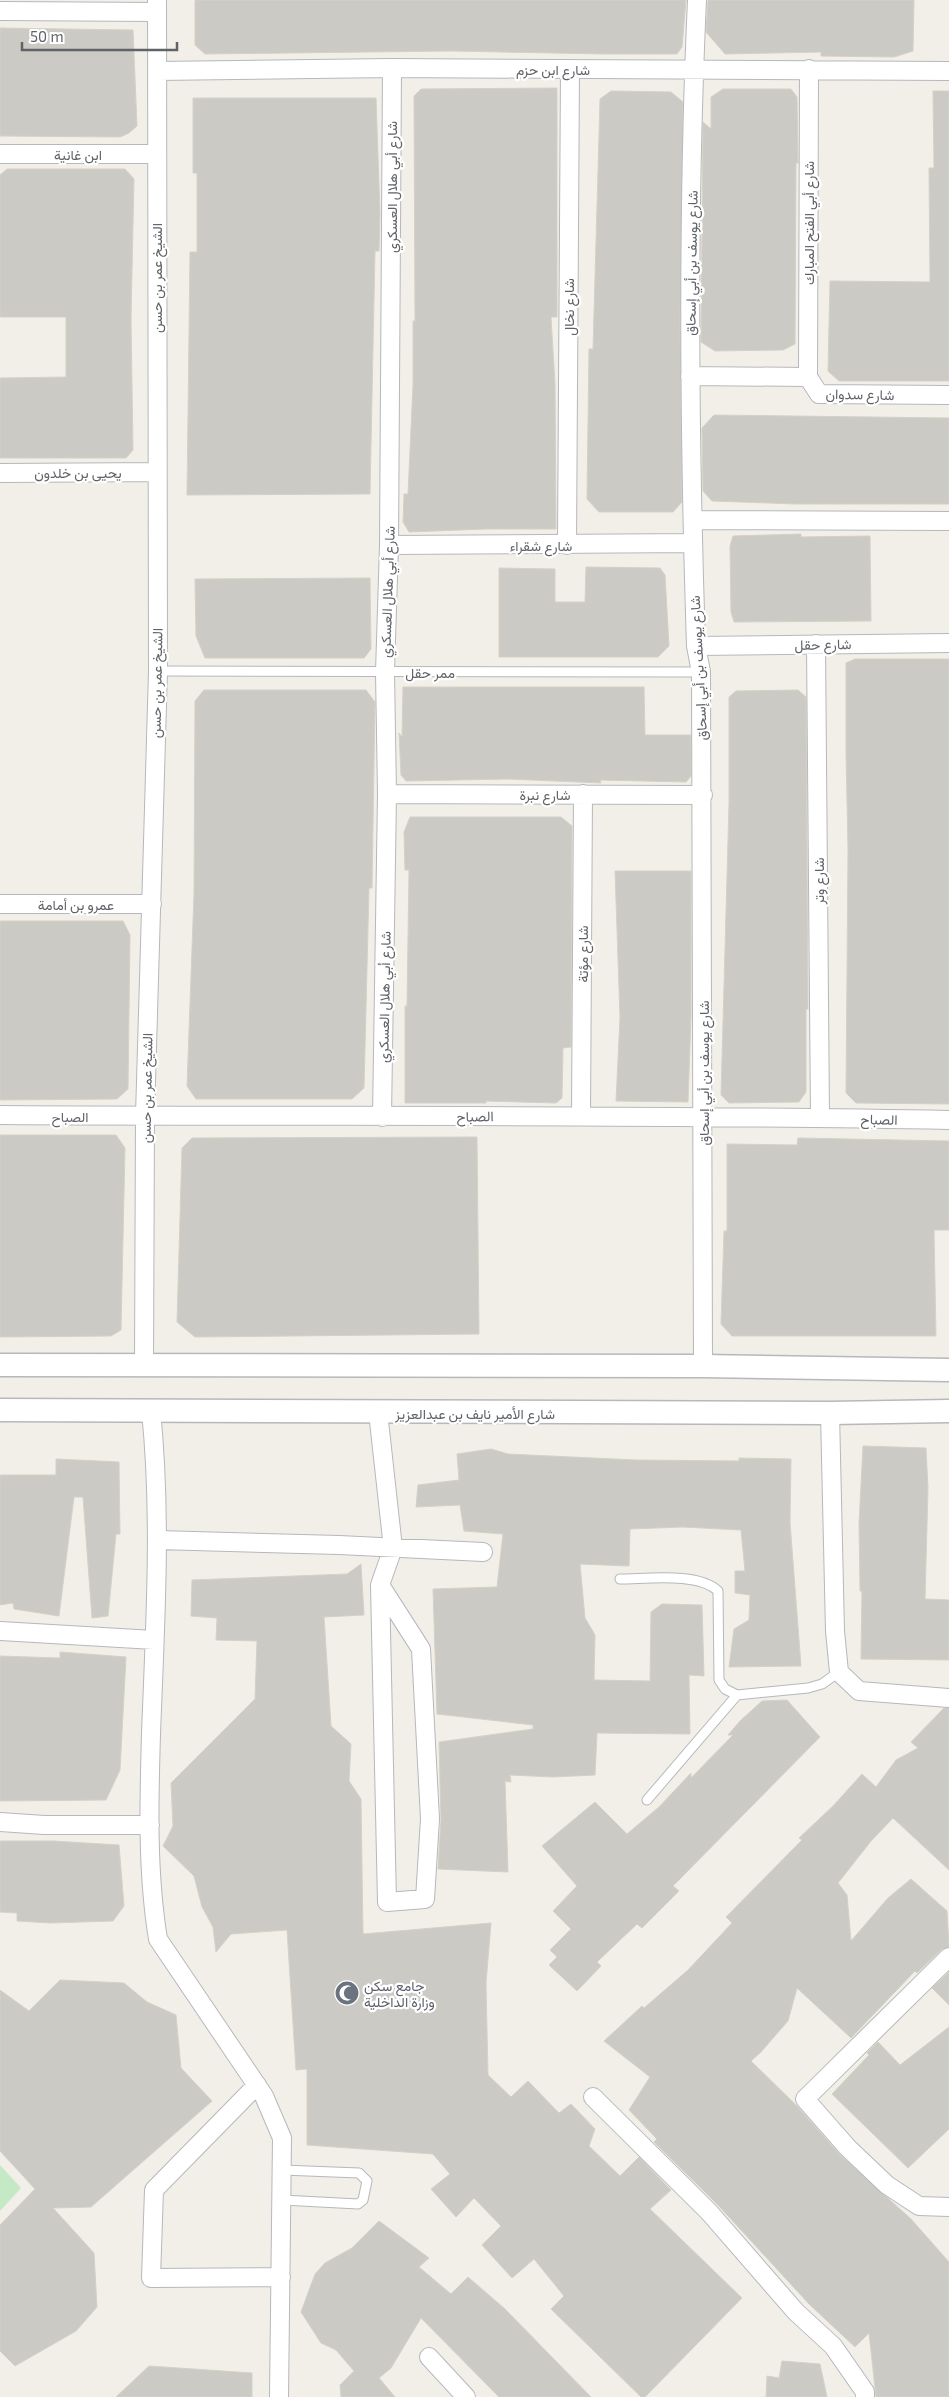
<svg xmlns="http://www.w3.org/2000/svg" width="949" height="2397" font-family="'Exo 2',Vazirmatn,sans-serif">
<style>
.green{fill:#c5e8c5}
.building{fill:#cccac5;stroke:#d6d1c6}
.lines{fill:none;stroke-linecap:round;stroke-linejoin:round}
.service-casing{stroke:#b5b8bc;stroke-width:11}
.minor-casing{stroke:#b5b8bc;stroke-width:20}
.tertiary-casing{stroke:#b5b8bc;stroke-width:25}
.service{stroke:#fff;stroke-width:9}
.minor{stroke:#fff;stroke-width:18}
.tertiary{stroke:#fff;stroke-width:22}
.labels{text-anchor:middle;dominant-baseline:central;stroke-width:4.5;stroke-linejoin:round;paint-order:stroke}
.street-label{font-size:14px;fill:#5f6368;stroke:#fff}
.worship-label{font-size:14px;fill:#5b616d;stroke:#fff;text-anchor:start}
</style>
<rect width="100%" height="100%" fill="#f1efe8"/>
<path class="green" d="M0,2165L21,2188L0,2211Z"/>
<path class="building" d="M195,0H686L682,47L677,54H603L451,51L205,54L195,45Z
M708,0H914L913,51L894,57L821,56V52L725,54L706,32Z
M0,28L133,30L137,126L129,133L120,137L0,136Z
M557,88V317H551L555,385L556,529H486L409,532L403,522L404,494H408L413,385V321H415L414,96L421,89Z
M723,89H791L797,97L798,163H796L795,344L783,350L715,351L701,342L703,122L711,129V97Z
M611,91L671,92L683,102L680,323L682,502L673,512H599L587,499L589,349H593L600,99Z
M933,91H949V381H839L828,371L830,281L930,282L929,168H934Z
M193,98H376L380,213L379,251H375L370,494L187,495L190,252H197V173H193Z
M7,169H125L134,179L131,319L133,450L126,458H0V378L66,377V317H0V175Z
M714,415L949,418V504H795L712,501L703,491L702,428Z
M801,534V537L870,536L871,621L734,622L731,612L730,546L733,536Z
M586,567L660,568L665,575L669,646L658,657H499V568L555,569V602H585Z
M370,578L371,649L364,658H205L196,636L195,579Z
M855,659H949V1104L856,1103L846,1093L848,849L846,754V663Z
M403,687H644L645,735H691V776L686,782L600,780L601,783L508,779L406,781L401,775L399,733L402,737Z
M204,690H366L375,702L372,888H369L364,1088L352,1099H196L187,1086L194,894L195,701Z
M798,690L806,697L808,1009H806V1092L799,1102L729,1103L721,1095L729,803V697L736,691Z
M410,817H561L572,826L571,1047L563,1048L562,1098L556,1103L486,1101V1103H405V1006H407L409,870H405L404,832Z
M615,871H691V1016L688,1102L616,1101L620,1018Z
M0,921H123L130,935L128,1089L117,1099L0,1100Z
M0,1135H116L125,1148L121,1330L111,1336L0,1337Z
M477,1137L479,1334L195,1337L177,1322L182,1148L192,1138Z
M798,1138L949,1141V1230H934L936,1336H732L721,1324L724,1231H727V1144L797,1145Z
M863,1446L926,1448L928,1489L925,1599L949,1600V1660L861,1659L862,1591H860L859,1523Z
M491,1449L508,1454L636,1460L739,1461V1458L791,1459L790,1522L801,1666L729,1667L734,1629L749,1620L750,1595L735,1593V1571H745L741,1530L683,1527L630,1529L629,1566L580,1564L585,1618L595,1635L594,1680L650,1681L651,1612L662,1604L702,1605L704,1676L689,1675L690,1734L597,1733L595,1775L553,1777L510,1775L511,1782L505,1781L508,1872L438,1869L441,1820L439,1742L533,1729V1725L437,1714L433,1589L497,1587L503,1534L464,1531L460,1505L416,1507L418,1485L459,1480L457,1454Z
M56,1459L119,1462L120,1534H116L108,1616L92,1618L83,1497H74L59,1616L14,1609L13,1603L0,1605V1475H56Z
M361,1564L364,1615L324,1617L331,1726L351,1744L349,1781L361,1799L363,1934L491,1923L486,1983L488,2075L511,2097L528,2081L559,2113L571,2104L595,2129L589,2146L620,2176L639,2157L671,2190L650,2209L742,2298L645,2397H641L551,2309L564,2296L534,2259L512,2278L482,2245L501,2226L474,2198L456,2217L431,2189L450,2174L433,2154L307,2145V2069L296,2070L287,1930L231,1934L216,1952L213,1927L202,1907L194,1876L163,1846L173,1826L171,1783L255,1699L257,1641L216,1640L217,1618L191,1616L192,1580L347,1574Z
M60,1652L126,1657L120,1770L106,1800L0,1801V1656L60,1658Z
M787,1700L820,1737L673,1886L679,1891L642,1928L637,1924L597,1962L601,1966L577,1991L549,1965L557,1957L550,1950L571,1929L553,1911L577,1886L542,1846L595,1802L627,1834L659,1807L691,1773V1778L733,1735H728L740,1721L762,1701Z
M944,1708H949V1870L893,1818L871,1841L838,1883L847,1895L851,1941L888,1898L911,1879L947,1911L949,1947L942,1949L917,1973L915,1971L851,2038L797,1988L788,2021L761,2052L751,2061L797,2106L841,2156L911,2219L949,2262V2397H876L869,2333L855,2347L809,2304L717,2204L654,2142L657,2139L629,2110L650,2077L604,2041L642,2006L644,2008L688,1970L732,1923L726,1917L802,1840L799,1838L833,1806L862,1774L876,1787L896,1760L918,1748L911,1742Z
M0,1841H53L119,1845L124,1906L113,1921L50,1923L17,1921V1913L0,1912Z
M949,1972V2005L932,1988Z
M60,1980L124,1983L147,2002L176,2015L181,2068L212,2101L91,2207L53,2208L94,2253L97,2307L76,2331L15,2366L0,2351V2225L35,2189L0,2151V1990L29,2011Z
M949,2027V2129L908,2168L832,2094L869,2055L867,2053L878,2042L900,2065Z
M379,2221L429,2258L419,2267L451,2294L468,2277L505,2309L591,2397H499L421,2318L391,2368L379,2378L395,2397H341L340,2385L354,2371L336,2350L321,2343L301,2312L315,2274L325,2263L352,2248Z
M782,2361L820,2364L827,2397H766L767,2376L779,2378Z
M149,2366L252,2373V2397H116Z"/>
<g class="lines">
<defs>
<path id="service" d="M158,671L701,672
M620,1579C647,1579 698,1572 718,1591L719,1680L725,1689L737,1695L808,1688L822,1684L839,1672
M647,1800L737,1695
M282,2170L359,2173L367,2181L363,2200L358,2204L282,2200"/>
<path id="minor" d="M697,0C687,215 689,431 696,646L701,672L703,1366
M0,11L157,12
M157,71L392,68L949,71
M0,154H156
M690,376L808,377L819,394L949,395
M808,377L809,69
M0,473L157,472
M693,520L949,521
M389,545L693,543
M567,545L570,69
M816,644L820,1118
M696,646L949,643
M387,794L703,795
M0,904H152
M0,1115C316,1117 633,1114 949,1120
M581,1115L583,794
M382,1117L387,794L385,672L389,545L392,68
M144,1366L145,1116L158,671L157,0
M151,1411C162,1519 155,1626 151,1734C149,1802 147,1872 158,1939L264,2096L282,2138L279,2397
M378,1412L393,1548L380,1585L387,1902L425,1899L430,1819L421,1649L380,1585
M830,1413L835,1631L839,1672L859,1691L949,1698
M158,1540L339,1545L483,1552
M0,1631L154,1640
M0,1822L44,1825H150
M949,1957L805,2099L848,2148L887,2185L919,2206L949,2207
M257,2085L154,2190L151,2278L281,2277
M593,2097L709,2212L796,2312L833,2346L865,2392V2397
M429,2357L466,2397"/>
<path id="tertiary" d="M0,1365L703,1366L949,1370
M0,1410L830,1413L949,1411"/>
</defs>
<use href="#service" class="service-casing"/>
<use href="#minor" class="minor-casing"/>
<use href="#tertiary" class="tertiary-casing"/>
<use href="#service" class="service"/>
<use href="#minor" class="minor"/>
<use href="#tertiary" class="tertiary"/>
</g>
<defs>
<symbol id="mosque-disc" viewBox="-11 -11 22 22"><circle r="9.5" fill="#6b7280" stroke="#fff"/><path d="M3.5-4.9A6 6 0 1 0 3.5 4.9A5 5 0 1 1 3.5-4.9Z" fill="#fff"/></symbol>
</defs>
<g fill-rule="evenodd">
<use href="#mosque-disc" x="333" y="1979" width="28" height="28"/>
</g>
<g class="labels">
<g class="street-label">
<text x="553" y="69">شارع ابن حزم</text>
<text x="78" y="154">ابن غانية</text>
<text transform="translate(391 187) rotate(-90)">شارع أبي هلال العسكري</text>
<text transform="translate(808 223) rotate(-90)">شارع أبي الفتح المبارك</text>
<text transform="translate(691 263) rotate(-89)">شارع يوسف بن أبي إسحاق</text>
<text transform="translate(156 278) rotate(-90)">الشيخ عمر بن حسن</text>
<text transform="translate(568 307) rotate(-90)">شارع نخال</text>
<text transform="translate(860 394) rotate(1)">شارع سدوان</text>
<text x="78" y="472">يحيى بن خلدون</text>
<text x="541" y="545">شارع شقراء</text>
<text transform="translate(387 592) rotate(-88)">شارع أبي هلال العسكري</text>
<text transform="translate(823 644) rotate(-1)">شارع حقل</text>
<text transform="translate(698 668) rotate(-93)">شارع يوسف بن أبي إسحاق</text>
<text x="430" y="672">ممر حقل</text>
<text transform="translate(156 683) rotate(-89)">الشيخ عمر بن حسن</text>
<text x="545" y="794">شارع نبرة</text>
<text transform="translate(818 881) rotate(-90)">شارع وتر</text>
<text x="76" y="904">عمرو بن أمامة</text>
<text transform="translate(582 954) rotate(-90)">شارع مؤتة</text>
<text transform="translate(384 997) rotate(-89)">شارع أبي هلال العسكري</text>
<text transform="translate(703 1073) rotate(-90)">شارع يوسف بن أبي إسحاق</text>
<text transform="translate(146 1088) rotate(-89)">الشيخ عمر بن حسن</text>
<text x="70" y="1116">الصباح</text>
<text transform="translate(475 1116) rotate(-1)">الصباح</text>
<text transform="translate(879 1119) rotate(1)">الصباح</text>
<text x="475" y="1413">شارع الأمير نايف بن عبدالعزيز</text>
</g>
<g class="worship-label">
<text x="364" y="1985">جامع سكن<tspan x="364" dy="16">وزارة الداخلية</tspan></text>
</g>
</g>
<path d="M22 42v8h155v-8" fill="none" stroke="#5f6368" stroke-width="2.5"/>
<text x="30" y="42" font-size="15" fill="#5f6368" stroke="#ffffff" stroke-width="4" paint-order="stroke">50 m</text>
</svg>
